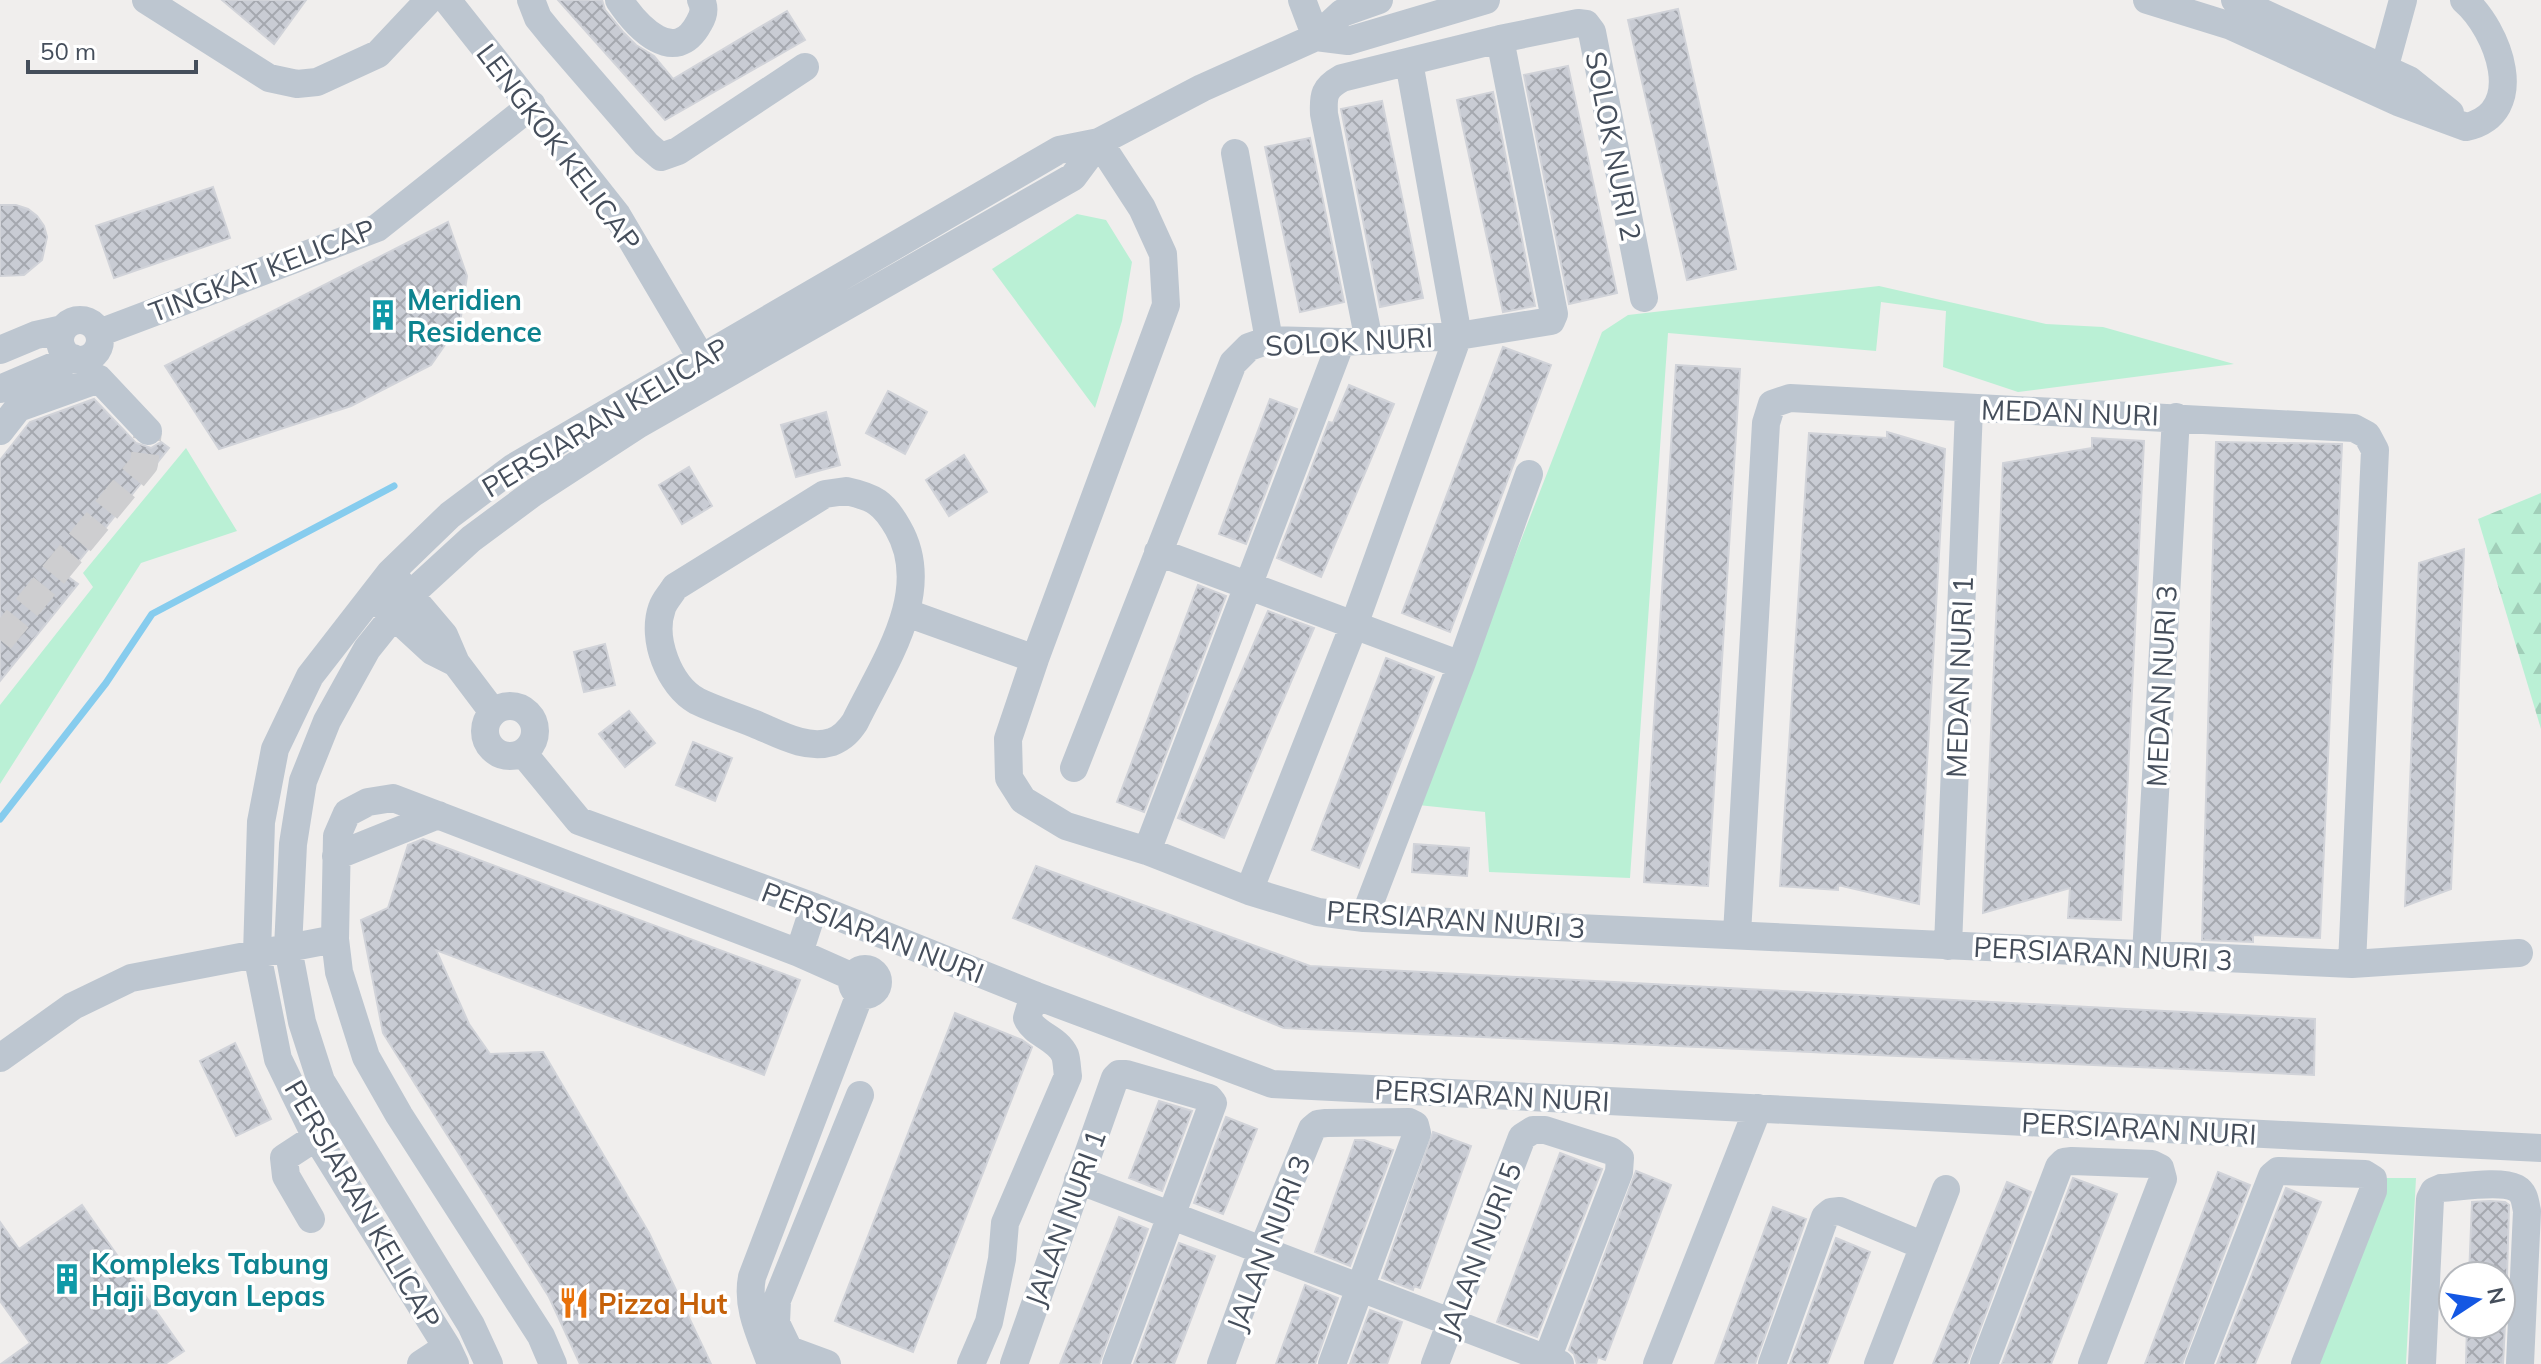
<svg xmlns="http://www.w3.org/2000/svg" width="2541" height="1364" font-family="Mulish,sans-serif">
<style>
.forest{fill:url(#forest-firs)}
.green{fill:#baf0d5}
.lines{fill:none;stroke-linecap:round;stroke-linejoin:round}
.stream{stroke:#86ccee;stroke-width:7}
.building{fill:url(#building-cross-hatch);stroke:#d1d3d9;stroke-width:2}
.minor-tunnel{stroke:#ceced0;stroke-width:28;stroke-dasharray:28 14;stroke-linecap:butt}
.minor{stroke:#bdc6d0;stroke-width:28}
.labels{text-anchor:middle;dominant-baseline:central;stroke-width:7;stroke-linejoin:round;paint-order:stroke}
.street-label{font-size:28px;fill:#454e5b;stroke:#fff}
.culture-label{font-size:28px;font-weight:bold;fill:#0d838f;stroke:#fff;text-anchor:start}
.food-label{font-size:28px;font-weight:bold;fill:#c56008;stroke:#fff;text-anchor:start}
</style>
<defs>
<pattern id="forest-firs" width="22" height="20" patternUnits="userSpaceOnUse" patternTransform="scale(2)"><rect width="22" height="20" fill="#baf0d5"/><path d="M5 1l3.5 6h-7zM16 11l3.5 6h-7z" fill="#a1cfb9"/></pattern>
<pattern id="building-cross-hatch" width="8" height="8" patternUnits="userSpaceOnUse" patternTransform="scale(2)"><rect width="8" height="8" fill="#c9ccd4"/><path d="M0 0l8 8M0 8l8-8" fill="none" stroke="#a5a8af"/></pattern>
</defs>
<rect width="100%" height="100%" fill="#f0eeed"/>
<path class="forest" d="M2541,493V729L2478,519Z"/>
<path class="green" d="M1077,214L1106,220L1132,262L1122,321L1095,408L992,269Z
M1879,286L2046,324L2103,327L2234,364L2018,392L1943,367L1946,311L1881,302L1876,351L1668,333L1630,878L1489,872L1485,812L1418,805L1602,332L1628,315Z
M186,448L237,531L141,563L0,784V705L93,587L83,573Z
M2387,1178H2416L2406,1364H2316Z"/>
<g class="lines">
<path class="stream" d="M0,819L106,683L152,614L394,486"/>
</g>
<path class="building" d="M222,0H306L274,44Z
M558,0H602L605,10L623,32L636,45L654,56L673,79L787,11L805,40L665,120Z
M1678,9L1736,269L1687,280L1628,20Z
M1568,66L1617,293L1569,304L1524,75Z
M1493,92L1535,306L1503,312L1457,100Z
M1382,101L1423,298L1380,307L1341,109Z
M1310,138L1344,302L1300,312L1265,147Z
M213,187L230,238L114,278L96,226Z
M0,205H16L28,209L37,216L44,226L47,237L42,260L24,275L0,276Z
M448,222L467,276L460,323L431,365L351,406L219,449L165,366Z
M1503,347L1551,365L1450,632L1402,613Z
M1676,365L1740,369L1708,886L1644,882Z
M1349,385L1394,404L1321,577L1277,558L1329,422L1333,423Z
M888,391L927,412L905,454L866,433Z
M94,399L136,443L151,448L161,442L169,448L67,576L78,584L0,681V460L30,422Z
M1270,399L1297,409L1246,544L1219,534Z
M826,412L840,465L796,477L781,425Z
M1887,432L1945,449L1919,904L1838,885V890L1780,886L1809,433L1887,438Z
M2092,438L2144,441L2121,920L2068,918L2070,888L1983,913L2003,463L2092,448Z
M2216,442L2342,444L2320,938L2253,935V942L2202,940Z
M964,455L987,492L949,516L926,480Z
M689,467L712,506L682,524L659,485Z
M2464,549L2451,889L2405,906L2419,563Z
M1198,585L1226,596L1144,812L1117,802Z
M1268,611L1314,628L1224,838L1178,818Z
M605,644L615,685L584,692L574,652Z
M1386,658L1434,677L1359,868L1312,850Z
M629,711L655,743L625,767L599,734Z
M693,742L732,758L715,801L676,785Z
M423,839L800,980L764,1075L436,950L469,1024L490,1054L543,1052L649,1233L711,1364H580L549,1297L383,1033L361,920L388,908L408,845Z
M1414,844L1469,848L1467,876L1412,872Z
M1036,866L1310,966L2315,1019L2314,1075L1284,1028L1013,918Z
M955,1013L1022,1040L1032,1047L913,1352L835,1321Z
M235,1043L271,1119L236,1136L200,1061Z
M1159,1101L1192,1111L1162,1191L1129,1178Z
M1226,1117L1257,1129L1223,1214L1194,1203Z
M1433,1132L1471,1146L1420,1288L1414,1286L1413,1290L1382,1278Z
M1355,1140H1364L1393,1150L1350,1266L1315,1252Z
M1560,1153L1602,1169L1537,1337L1497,1322Z
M1636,1171L1671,1185L1605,1360L1598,1357L1596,1364H1577L1574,1354L1569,1350Z
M2218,1172L2250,1185L2182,1364H2145Z
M2073,1178L2117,1194L2051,1364H2002Z
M2007,1182L2031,1192L1967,1364H1933Z
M2286,1188L2321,1202L2255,1364H2217Z
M2490,1201L2505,1202L2509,1205L2507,1276H2469L2472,1202Z
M82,1205L184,1351L165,1364H1L30,1343L0,1301V1222L19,1249Z
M1773,1207L1806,1219L1755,1364H1715Z
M1119,1217L1148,1229L1099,1364H1060Z
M1836,1238L1870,1252L1827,1364H1790Z
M1179,1243L1215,1256L1174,1364H1134Z
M1305,1285L1338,1298L1315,1364H1276Z
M1370,1310L1402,1322L1387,1364H1350Z
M2467,1324H2505L2503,1364H2466Z"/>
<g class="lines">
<path class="minor-tunnel" d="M0,640L144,464L148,431"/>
<path class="minor" d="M146,0L269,78L297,84L317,82L378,54L429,0
M447,0L617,215L709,371
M531,0L538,18L551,34L646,144L661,157L678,151L805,67
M619,0C637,27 675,68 699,23C704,15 705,8 701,0
M1302,0L1316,37
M2147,0L2231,26L2398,102L2466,127
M2235,0L2409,80L2450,113
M2464,0C2498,29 2530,113 2466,127
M1316,37L1348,41L1486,0
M2380,84L2403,0
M1099,142L1142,208L1163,254L1166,305L1035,659L1008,739L1009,778L1023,800L1066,826L1147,851L1249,891L1318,912L1364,918L2352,964L2519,953
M1235,153L1269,340
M60 340a20 20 0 1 1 40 0a20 20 0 1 1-40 0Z
M99,333L377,228L532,105
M1369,341L1324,114C1323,95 1324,88 1342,78L1500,39L1578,23L1586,24L1592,32L1644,298
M0,350L36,335L63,329
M0,389L73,358
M0,431L18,408L99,379L148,431
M846,491C874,497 884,503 898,528C935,592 883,664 855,722C849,731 843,738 832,742C806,750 779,734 755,724C736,716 715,710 697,701C669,685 651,639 662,608C664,601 671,594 675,587L825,494Z
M1158,552L1461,665
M399,582L444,635L456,663L493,712
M382,605L432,651L456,663
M907,613L1035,659
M485 731a25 25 0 1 1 50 0a25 25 0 1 1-50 0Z
M523,753L579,821L814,907L1034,995L1272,1084L2541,1148
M1074,768L1233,363L1249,347L1269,340L1341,342L1458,336L1551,321L1554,314L1500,39
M1147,851L1341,342
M336,856L438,815
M1249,891L1354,625L1458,336L1409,62
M1364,918L1461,665L1529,474
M1737,934L1766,423L1772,404L1790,398L2354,428L2367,435L2375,450L2352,964
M1948,946L1969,408
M799,953L814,907
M2146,955L2176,417
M852 982a13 13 0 1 1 26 0a13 13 0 1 1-26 0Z
M0,1058L73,1006L131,978L335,939
M1078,1180L1560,1364
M311,1219L286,1176L284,1158L316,1137
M421,1364L447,1347
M455,1364L447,1347L316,1137L278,1059L257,954L261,822L275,749L310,676L390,573L450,515L514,467L1059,150L1099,142L1202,88L1316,37L1342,13L1379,0
M489,1364L471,1325L321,1081L302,1022L288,948L293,844L303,781L327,721L367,649L411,594L471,539L533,493L639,424L1073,177L1099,142
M553,1364L541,1336L399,1115L366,1057L339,972L335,939L337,836L347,813L368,802L393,798L799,953L853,977
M771,1364C761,1336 746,1308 752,1277L860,994
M827,1364L789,1350L776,1323L777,1300L860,1095
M971,1364L989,1322L1002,1259L1005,1223L1068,1076C1067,1070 1067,1061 1065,1055C1057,1037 1034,1035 1027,1018L1034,995
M1014,1364L1115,1078L1119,1074H1126L1209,1098L1213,1103L1116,1364
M1221,1364L1262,1251L1312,1129L1318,1124L1326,1123L1409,1122L1415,1125L1417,1133L1332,1364
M1435,1364L1522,1137L1533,1130H1545L1611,1151L1620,1158L1619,1172L1545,1364
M1657,1364L1758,1108
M1772,1364L1825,1217L1831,1212L1840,1211L1924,1246
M1878,1364L1946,1189
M1984,1364L2059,1167L2064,1162L2072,1161L2152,1164L2160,1168L2163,1179L2092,1364
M2199,1364L2272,1176L2278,1171L2365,1174L2373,1179V1191L2305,1364
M2422,1364L2430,1199L2434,1191L2441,1188C2460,1187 2500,1180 2516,1188C2525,1193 2525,1202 2527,1211L2520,1364"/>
</g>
<defs>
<symbol id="building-bare" viewBox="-9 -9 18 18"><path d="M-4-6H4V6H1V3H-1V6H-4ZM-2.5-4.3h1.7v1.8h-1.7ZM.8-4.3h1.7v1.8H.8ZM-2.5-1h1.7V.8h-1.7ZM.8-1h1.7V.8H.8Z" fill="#0f9aa8" stroke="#fff" stroke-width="2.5" paint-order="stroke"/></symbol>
<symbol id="restaurant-bare" viewBox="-9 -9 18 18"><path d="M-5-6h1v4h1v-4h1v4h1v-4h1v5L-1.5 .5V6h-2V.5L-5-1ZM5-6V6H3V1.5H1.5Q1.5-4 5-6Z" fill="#e8710a" stroke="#fff" stroke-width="2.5" paint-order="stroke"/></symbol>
</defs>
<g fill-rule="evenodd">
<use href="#building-bare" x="361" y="293" width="44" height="44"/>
<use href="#building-bare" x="45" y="1257" width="44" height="44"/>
<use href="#restaurant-bare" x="552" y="1281" width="44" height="44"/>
</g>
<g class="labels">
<g class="street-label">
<text transform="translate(1614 146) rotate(79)">SOLOK NURI 2</text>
<text transform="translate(559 147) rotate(53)">LENGKOK KELICAP</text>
<text transform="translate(262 270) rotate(-21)">TINGKAT KELICAP</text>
<text transform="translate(1349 341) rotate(-3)">SOLOK NURI</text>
<text transform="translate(2070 412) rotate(2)">MEDAN NURI</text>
<text transform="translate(605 417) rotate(-31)">PERSIARAN KELICAP</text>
<text transform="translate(1959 677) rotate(-88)">MEDAN NURI 1</text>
<text transform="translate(2161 686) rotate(-87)">MEDAN NURI 3</text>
<text transform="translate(1456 919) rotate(4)">PERSIARAN NURI 3</text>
<text transform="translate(873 932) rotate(21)">PERSIARAN NURI</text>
<text transform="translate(2103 953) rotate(3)">PERSIARAN NURI 3</text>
<text transform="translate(1492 1095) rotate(3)">PERSIARAN NURI</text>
<text transform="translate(2139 1128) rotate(3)">PERSIARAN NURI</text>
<text transform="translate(363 1204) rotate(60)">PERSIARAN KELICAP</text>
<text transform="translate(1065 1218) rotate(-70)">JALAN NURI 1</text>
<text transform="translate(1268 1243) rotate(-69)">JALAN NURI 3</text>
<text transform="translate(1479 1250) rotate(-69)">JALAN NURI 5</text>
</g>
<g class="culture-label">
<text x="407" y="299">Meridien<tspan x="407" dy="32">Residence</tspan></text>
<text x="91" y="1263">Kompleks Tabung<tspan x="91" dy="32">Haji Bayan Lepas</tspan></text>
</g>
<g class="food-label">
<text x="598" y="1303">Pizza Hut</text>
</g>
</g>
<g transform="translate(2477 1300) rotate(78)"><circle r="38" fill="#ffffff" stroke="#b5b8bd" stroke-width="2"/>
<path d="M0-6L14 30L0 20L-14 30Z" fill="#1457e3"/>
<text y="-12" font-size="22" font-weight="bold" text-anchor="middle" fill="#454e5b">N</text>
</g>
<path d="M28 60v12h168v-12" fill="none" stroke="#454e5b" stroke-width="4"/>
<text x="40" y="60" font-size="24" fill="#454e5b" stroke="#ffffff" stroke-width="6" paint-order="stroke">50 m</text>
</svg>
